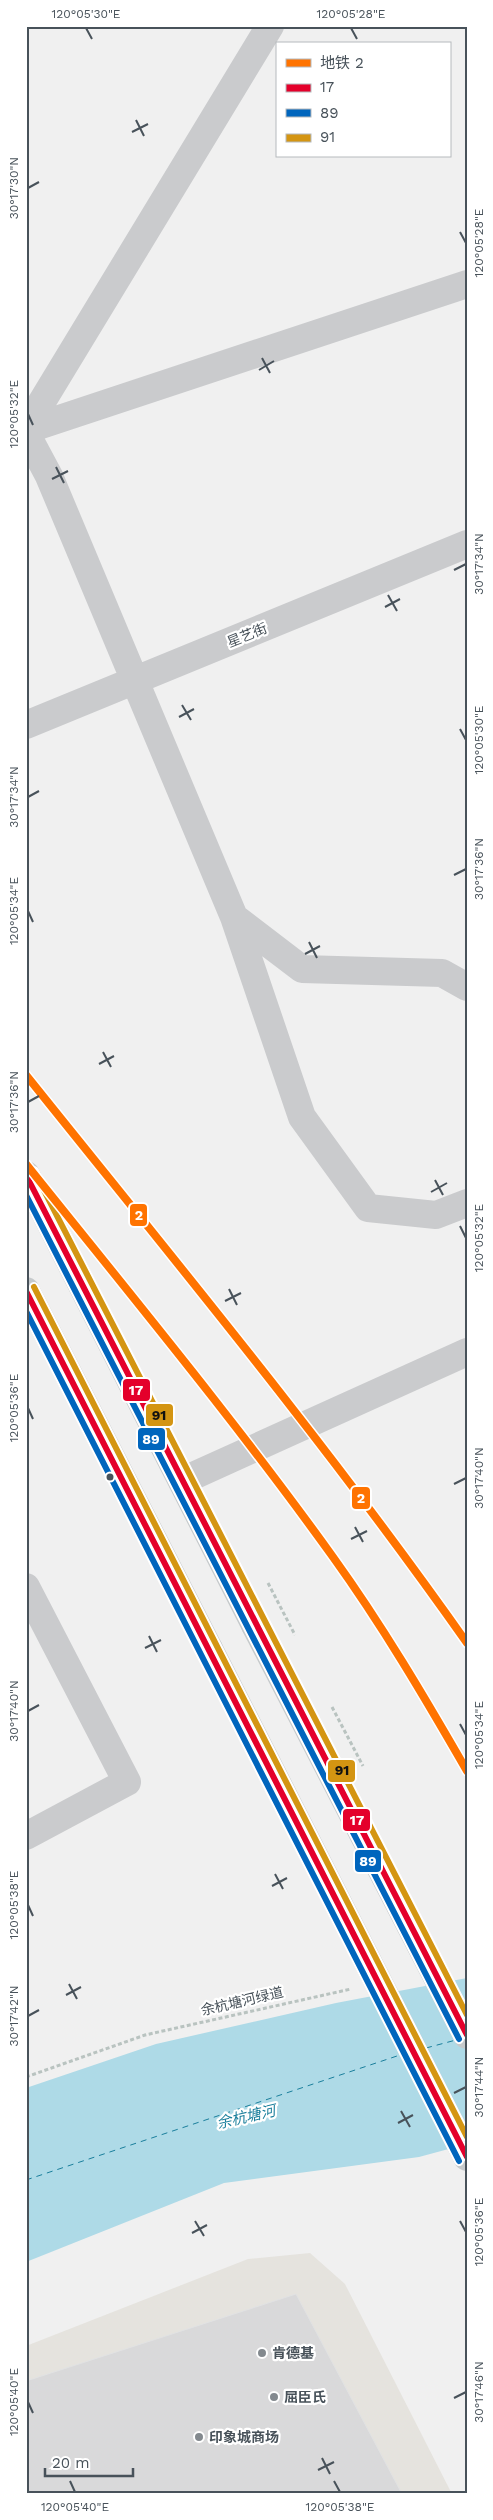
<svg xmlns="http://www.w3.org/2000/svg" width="493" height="2520" font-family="'Work Sans','Noto Sans SC',sans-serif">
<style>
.commercial{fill:#e5e3de}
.water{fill:#aedae7}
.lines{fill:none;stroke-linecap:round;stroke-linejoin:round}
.ferry{stroke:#1a7f9c;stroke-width:1;stroke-dasharray:6 5;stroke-linecap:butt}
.building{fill:#d9d9da;stroke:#e1e2e3}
.path{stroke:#b9c3c0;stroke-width:3;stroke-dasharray:4 2.5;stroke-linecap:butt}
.minor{stroke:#cacbcd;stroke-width:28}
.major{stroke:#c6cacc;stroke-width:28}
.major-bridge{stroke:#c6cacc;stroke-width:28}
.bus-1-casing{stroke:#fff;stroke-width:10}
.bus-2-casing{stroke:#fff;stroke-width:10}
.bus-3-casing{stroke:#fff;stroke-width:10}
.bus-1{stroke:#e4002b;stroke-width:6}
.bus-2{stroke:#0065bd;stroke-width:6}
.bus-3{stroke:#d49512;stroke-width:6}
.metro-1-casing{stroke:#fff;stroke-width:11}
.metro-1{stroke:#ff7300;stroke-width:8}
.ticks{fill:none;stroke:#48525a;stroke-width:2}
.bus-dot{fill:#48525a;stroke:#fff;stroke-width:2}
.poi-dot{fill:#83898e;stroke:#fff;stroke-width:2}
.labels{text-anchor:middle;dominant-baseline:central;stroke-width:4.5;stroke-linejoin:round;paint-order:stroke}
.street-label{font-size:14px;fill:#48525a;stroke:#fff}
.poi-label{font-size:14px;font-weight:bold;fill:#48525a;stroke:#fff;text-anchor:start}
.water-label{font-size:15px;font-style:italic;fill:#1a7f9c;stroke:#fff}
.line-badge{stroke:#fff;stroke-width:2}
.badge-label{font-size:14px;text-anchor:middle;font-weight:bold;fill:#fff}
.pale-badge-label{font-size:14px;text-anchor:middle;font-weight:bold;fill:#111}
.neatline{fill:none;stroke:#48525a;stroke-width:2}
.ticks-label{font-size:12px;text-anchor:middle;fill:#48525a}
</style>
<rect width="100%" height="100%" fill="#f0f0f0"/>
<path class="commercial" d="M310,2253L345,2284L452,2494H26V2346L248,2259Z"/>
<path class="water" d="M467,1978V2144L419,2157L224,2183L26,2262V2088L156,2044L336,2003Z"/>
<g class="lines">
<path class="ferry" d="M426,2048L456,2040
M26,2180L400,2055"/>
</g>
<path class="building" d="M296,2294L402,2494H26V2381Z"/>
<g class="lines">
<path class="path" d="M268,1583L295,1635
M332,1707L363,1766
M26,2077L145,2035L351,1989"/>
<path class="minor" d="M26,428L270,26
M26,430L467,284
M26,433L49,476L234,917L302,969L442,973L467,987
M26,725L467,544
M234,917L302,1117L368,1208L436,1215L467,1203
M182,1481L467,1352
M26,1587L127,1782L26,1836"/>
<path class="major" d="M26,1175L255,1625
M26,1291L209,1649"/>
<path class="major-bridge" d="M255,1625L467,2035
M209,1649L467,2157"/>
<defs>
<path id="bus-1" d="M26,1175L467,2035
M26,1291L467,2157"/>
<path id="bus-2" d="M26,1195L459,2039
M26,1311L459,2161"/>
<path id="bus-3" d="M34,1171L467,2015
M34,1287L467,2137"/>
</defs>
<use href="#bus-1" class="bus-1-casing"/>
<use href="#bus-2" class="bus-2-casing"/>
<use href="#bus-3" class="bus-3-casing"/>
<use href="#bus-1" class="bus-1"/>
<use href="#bus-2" class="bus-2"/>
<use href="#bus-3" class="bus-3"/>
<defs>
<path id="metro-1" d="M26,1075C176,1262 329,1447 467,1643
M26,1164C130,1294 236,1422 333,1557C382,1625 425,1698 467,1771"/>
</defs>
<use href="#metro-1" class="metro-1-casing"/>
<use href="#metro-1" class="metro-1"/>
</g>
<path class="ticks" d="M86,28L92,39M351,28L357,39M136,120L144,136M132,132L148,124M28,188L39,182M460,232L466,243M262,358L270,373M259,370L274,361M28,414L33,425M56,467L64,483M52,479L68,471M454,570L466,564M388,595L397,611M385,607L400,599M182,705L191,720M179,717L194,709M460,729L466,740M28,797L39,791M454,875L466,869M28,911L33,922M309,942L317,958M305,954L320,946M103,1052L111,1067M99,1064L114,1056M28,1102L39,1096M435,1180L443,1195M431,1192L447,1183M460,1226L466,1238M229,1289L237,1305M225,1301L241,1293M28,1408L33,1419M454,1484L466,1478M355,1527L363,1542M351,1539L367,1531M149,1636L157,1652M145,1648L161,1640M28,1711L39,1705M460,1724L466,1735M275,1874L283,1889M272,1886L287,1878M28,1905L33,1916M69,1984L77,1999M66,1995L81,1987M28,2016L39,2010M454,2093L466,2087M401,2111L410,2127M398,2123L413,2115M195,2221L204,2236M460,2221L466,2232M192,2233L207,2225M454,2398L466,2392M28,2402L33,2413M322,2458L330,2474M318,2470L334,2462M70,2481L75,2492M334,2481L340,2492"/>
<circle class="bus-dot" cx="110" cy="1477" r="4.5"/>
<g class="poi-dot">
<circle cx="262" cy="2353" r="5"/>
<circle cx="274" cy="2397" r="5"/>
<circle cx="199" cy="2437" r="5"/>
</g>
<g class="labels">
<g class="street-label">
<text transform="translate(247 635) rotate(-22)">星艺街</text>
<text transform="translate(242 2001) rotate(-13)">余杭塘河绿道</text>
</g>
<g class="poi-label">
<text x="272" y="2353">肯德基</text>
<text x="284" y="2397">屈臣氏</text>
<text x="209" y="2437">印象城商场</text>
</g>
<g class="water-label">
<text transform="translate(246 2117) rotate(-13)">余杭塘河</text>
</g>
</g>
<g class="line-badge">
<rect x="129" y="1203" width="19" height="24" rx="5" fill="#ff7300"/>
<rect x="122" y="1378" width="29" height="24" rx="5" fill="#e4002b"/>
<rect x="145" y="1403" width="29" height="24" rx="5" fill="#d49512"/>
<rect x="137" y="1427" width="29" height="24" rx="5" fill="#0065bd"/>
<rect x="351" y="1486" width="20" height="24" rx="5" fill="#ff7300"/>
<rect x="327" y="1759" width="29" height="24" rx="5" fill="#d49512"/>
<rect x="342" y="1808" width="29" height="24" rx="5" fill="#e4002b"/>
<rect x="354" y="1849" width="28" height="24" rx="5" fill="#0065bd"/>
</g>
<g class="badge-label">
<text x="139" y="1220">2</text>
<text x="136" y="1395">17</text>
<text x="151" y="1444">89</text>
<text x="361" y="1503">2</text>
<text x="357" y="1825">17</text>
<text x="368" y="1866">89</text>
</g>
<g class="pale-badge-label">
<text x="159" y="1420">91</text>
<text x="342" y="1775">91</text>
</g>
<rect width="493" height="2520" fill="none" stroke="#ffffff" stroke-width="55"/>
<rect x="276" y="42" width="175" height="115" fill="#ffffff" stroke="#b6babd"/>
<rect x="286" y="59" width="25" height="8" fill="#ff7300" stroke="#b6babd"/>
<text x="320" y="68" font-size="15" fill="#48525a">地铁 2</text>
<rect x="286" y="84" width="25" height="8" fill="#e4002b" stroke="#b6babd"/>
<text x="320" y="92" font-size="15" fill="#48525a">17</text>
<rect x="286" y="109" width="25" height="8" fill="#0065bd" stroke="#b6babd"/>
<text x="320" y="118" font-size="15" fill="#48525a">89</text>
<rect x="286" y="134" width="25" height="8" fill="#d49512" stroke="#b6babd"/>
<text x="320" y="142" font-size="15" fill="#48525a">91</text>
<path d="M45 2468v8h88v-8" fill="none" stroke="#48525a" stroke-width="2.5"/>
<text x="52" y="2468" font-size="15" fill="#48525a" stroke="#ffffff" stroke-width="4" paint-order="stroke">20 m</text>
<rect x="28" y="28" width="438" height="2464" class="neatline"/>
<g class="ticks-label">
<text x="86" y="18">120°05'30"E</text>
<text x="351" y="18">120°05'28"E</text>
<text transform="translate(14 188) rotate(-90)" y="4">30°17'30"N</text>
<text transform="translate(479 243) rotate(-90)" y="4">120°05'28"E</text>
<text transform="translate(14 414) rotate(-90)" y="4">120°05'32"E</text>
<text transform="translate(479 564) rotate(-90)" y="4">30°17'34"N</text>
<text transform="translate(479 740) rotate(-90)" y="4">120°05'30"E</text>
<text transform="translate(14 797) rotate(-90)" y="4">30°17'34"N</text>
<text transform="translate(479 869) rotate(-90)" y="4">30°17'36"N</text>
<text transform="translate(14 911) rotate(-90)" y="4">120°05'34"E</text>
<text transform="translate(14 1102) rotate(-90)" y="4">30°17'36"N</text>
<text transform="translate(479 1238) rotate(-90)" y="4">120°05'32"E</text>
<text transform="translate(14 1408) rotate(-90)" y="4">120°05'36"E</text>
<text transform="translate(479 1478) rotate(-90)" y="4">30°17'40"N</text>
<text transform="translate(14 1711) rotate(-90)" y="4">30°17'40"N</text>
<text transform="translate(479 1735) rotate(-90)" y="4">120°05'34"E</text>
<text transform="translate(14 1905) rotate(-90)" y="4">120°05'38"E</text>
<text transform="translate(14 2016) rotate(-90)" y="4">30°17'42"N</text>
<text transform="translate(479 2087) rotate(-90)" y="4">30°17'44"N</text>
<text transform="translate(479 2232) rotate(-90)" y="4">120°05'36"E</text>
<text transform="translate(479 2392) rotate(-90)" y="4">30°17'46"N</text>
<text transform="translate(14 2402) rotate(-90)" y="4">120°05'40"E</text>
<text x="75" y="2511">120°05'40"E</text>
<text x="340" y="2511">120°05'38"E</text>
</g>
</svg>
